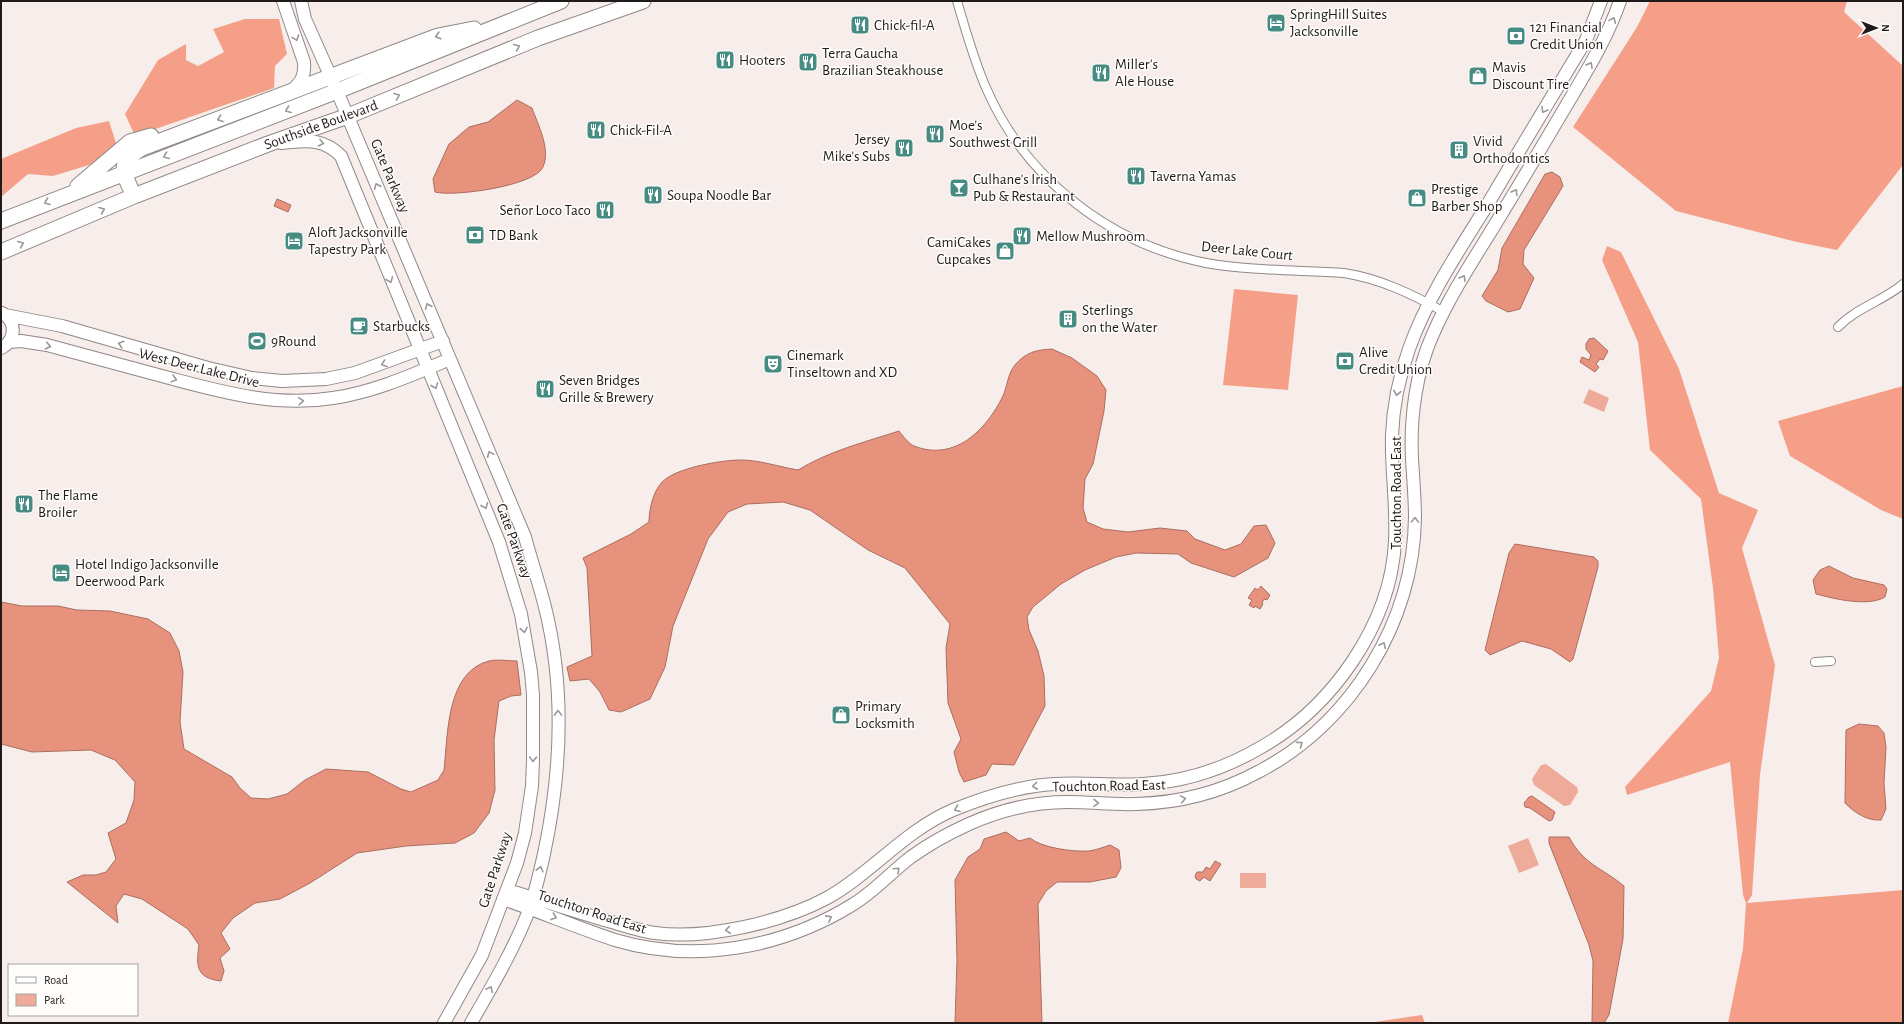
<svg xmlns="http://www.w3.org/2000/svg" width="1904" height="1024" font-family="'Alegreya Sans',sans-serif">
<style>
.green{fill:#eeab99}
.forest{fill:#f59f89}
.water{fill:#e7927d;stroke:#ab6e60}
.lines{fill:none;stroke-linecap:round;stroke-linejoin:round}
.street-casing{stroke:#908886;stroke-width:10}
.secondary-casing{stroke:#908886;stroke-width:14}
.highway-casing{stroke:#908886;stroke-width:17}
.street{stroke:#fff;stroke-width:8}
.secondary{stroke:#fff;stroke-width:12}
.highway{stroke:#fff;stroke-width:15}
.oneway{stroke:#9a9898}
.labels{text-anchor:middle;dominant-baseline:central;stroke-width:3;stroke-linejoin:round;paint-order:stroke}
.poi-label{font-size:15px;fill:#1f1b1b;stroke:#fffdfc;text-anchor:start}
.street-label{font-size:15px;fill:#1f1b1b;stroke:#fffdfc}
</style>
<rect width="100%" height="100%" fill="#f7eeeb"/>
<path class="green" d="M1589,389L1609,398L1604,412L1583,403Z
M1546,764L1577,787L1578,792L1570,805L1564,806L1534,785L1532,779L1541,765Z
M1528,838L1539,865L1519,873L1508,846Z
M1240,873H1266V888H1240Z"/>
<path class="forest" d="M1650,1H1847L1844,12L1903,66V165L1837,250L1797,242L1676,211L1573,127L1637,27Z
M245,19H279L287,54L275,66L274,88L135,136L125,114L158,60L186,44V60L198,66L224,52L213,29Z
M109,121L116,143L102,161L53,176L28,174L1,197V159L76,128Z
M1607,246L1621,252L1679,369L1719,493L1758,510L1742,548L1775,665L1760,775L1752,895L1747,903L1903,890V1023H1728L1743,949L1746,903L1743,895L1730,762L1627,795L1625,787L1711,691L1719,658L1713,588L1701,499L1650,450L1638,342L1602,260Z
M1234,289L1298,295L1288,390L1223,385Z
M1903,386V519L1881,510L1790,456L1778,421Z
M1422,1015L1425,1023H1368Z"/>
<path class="water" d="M517,100L532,108C538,125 551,149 543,167C535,186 454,197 435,192L433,179L449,144L469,127L488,122Z
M1552,172L1560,177L1563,186L1524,250L1523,264L1534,278L1520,309L1508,312L1486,301L1482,296L1498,270L1502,248L1545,174Z
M277,199L291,205L288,212L274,206Z
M1594,338L1608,351L1603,360L1600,359L1596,364L1599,367L1595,372L1580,362L1582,357L1589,360L1591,355L1586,349V344L1589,339Z
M1052,349L1072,358L1097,376L1106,390L1104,411L1093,464L1085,479L1083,508L1087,522L1103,529L1128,532L1160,528L1187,531L1195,539L1225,550L1241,544L1254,526L1266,525L1275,543L1268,558L1234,577L1191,563L1178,554L1136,553L1116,557L1085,570L1061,584L1033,607L1027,617L1029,630L1038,651L1044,676L1045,706L1014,765L992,764L986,775L964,782L959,772L954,752L961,739L948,703L946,648L950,624L905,568L868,550L810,510L783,502L747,504L728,512L708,539L673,626L665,667L650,699L621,712L609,710L600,692L589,679L570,681L567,667L592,656L587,568L583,558L631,534L649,522C649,508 654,486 667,478C683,467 722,460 741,460C759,460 780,467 798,470C829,451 865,442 899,431C903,436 909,444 914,446C955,462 986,430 1003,396C1007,387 1008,373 1015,365C1026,352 1036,350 1052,349Z
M1515,544L1594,557L1598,561V567L1573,659L1570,662L1551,649L1522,641L1490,655L1485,650L1509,553Z
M1829,566L1853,578L1884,585L1887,589L1885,597C1868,607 1835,599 1816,594L1813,580L1820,570Z
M1261,586L1270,595L1267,600L1264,599L1262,603L1263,604L1260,609L1255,606L1254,608L1249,605L1252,600L1248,598L1255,588L1258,590Z
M1,602L22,606H58L77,610L110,611L148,619L170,633L179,651L183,672L180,722L184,749L232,777L240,788L251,798L268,799L287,794L305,780L326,769L368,772L401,789L411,792L438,780L444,770C448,735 446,672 489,661C498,659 508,661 517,661L521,695L511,696L499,701L494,740L495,790L489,813L474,833L455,843L406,846L357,853L310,883L280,899L255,903L233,918L221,933L230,949L220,958L224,971L221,981C196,978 196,966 199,945L188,929L142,899L124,894L116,906L118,923L67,882L83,875H96L106,872L116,859L108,833L126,823L134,800L135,782L115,760L91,750L32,752L1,744Z
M1859,724L1878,726L1884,733L1886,747L1884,783L1886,809L1881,820C1867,821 1855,813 1845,803L1846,730Z
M1532,796L1555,812L1552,820L1549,821L1530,808L1525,807L1524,803L1529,797Z
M1006,832L1019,841L1030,838C1042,848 1073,852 1089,851C1096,850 1104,847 1110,845L1119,850L1121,868L1116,877L1090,882H1057L1046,891L1038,904L1042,1023H955L957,960L955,880L968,857L980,849L984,839Z
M1549,837H1569C1584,865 1601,867 1624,886L1623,939L1609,1015L1604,1023H1592L1593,961L1589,945L1549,843Z
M1215,861L1221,864L1210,881L1204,877L1200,881L1196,879L1195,876L1197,872H1203L1206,867L1210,869Z"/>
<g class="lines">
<defs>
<path id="street" d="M957,1C966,31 974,61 987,90C1026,179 1110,244 1206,263C1251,271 1298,270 1344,273C1381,279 1412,294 1444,312
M1838,327C1856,308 1883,301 1903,284
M1815,662L1831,661"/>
<path id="secondary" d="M283,1L304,62C305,75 302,82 291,91
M301,1L305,19L337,91L525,537C531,560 539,583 545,607C565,687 561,774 544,854C540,871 536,890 530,907C517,944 491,988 471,1023
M281,143C306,141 322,137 341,156L499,542L521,614L531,672L533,695V760L532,786L525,833L517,863L482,955L444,1023
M5,315L62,326L208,368L252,378L282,381L326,379L355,373L443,341
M9,342L21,341L47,345C89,356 131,368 173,379C226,393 277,407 333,398C374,392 412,375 450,359
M1,348C16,341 17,321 2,313
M507,890C541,900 574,911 608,921C623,925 639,931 655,933C706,940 782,922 827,898C872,873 904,831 953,810C985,797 1019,786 1054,784C1084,782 1113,786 1143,784C1183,782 1223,769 1258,749C1331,709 1391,625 1395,541C1397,506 1391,471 1392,436C1393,407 1399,377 1409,349C1427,298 1458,252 1486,207C1519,151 1552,96 1586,40L1601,1
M503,899C541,912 578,928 615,940C695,964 782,948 852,905C874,892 890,873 911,857C929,844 949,833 969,824C1000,810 1034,802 1068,802C1091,802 1113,805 1136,804C1178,803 1221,792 1258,772C1351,724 1414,622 1415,517C1415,498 1413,478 1412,458C1410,418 1416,371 1433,334C1450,295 1474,259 1496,223C1520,184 1543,145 1566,106C1586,72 1607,39 1620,1"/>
<path id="highway" d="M78,186L130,142L151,136
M134,196C123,172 116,163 142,148L438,36L474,29
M1,221L337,91L561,1
M1,252L134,196L268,144L348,116L538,38L643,1"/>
</defs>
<use href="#street" class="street-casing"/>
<use href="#secondary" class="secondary-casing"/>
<use href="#highway" class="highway-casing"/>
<use href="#street" class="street"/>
<use href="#secondary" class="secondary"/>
<use href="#highway" class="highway"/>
</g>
<defs><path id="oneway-chevron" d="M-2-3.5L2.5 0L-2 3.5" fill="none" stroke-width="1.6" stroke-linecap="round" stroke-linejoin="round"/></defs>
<g class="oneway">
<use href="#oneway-chevron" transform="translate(1613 20) rotate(-66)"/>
<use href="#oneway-chevron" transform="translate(438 36) rotate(164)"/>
<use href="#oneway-chevron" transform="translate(296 38) rotate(70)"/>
<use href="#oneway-chevron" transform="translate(517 47) rotate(-22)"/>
<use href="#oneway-chevron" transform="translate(1590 65) rotate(-60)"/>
<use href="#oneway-chevron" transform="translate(397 96) rotate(-22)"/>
<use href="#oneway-chevron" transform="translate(288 110) rotate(159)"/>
<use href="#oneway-chevron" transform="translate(1544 110) rotate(121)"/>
<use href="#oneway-chevron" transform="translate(220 119) rotate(160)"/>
<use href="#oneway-chevron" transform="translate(321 143) rotate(14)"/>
<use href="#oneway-chevron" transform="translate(166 156) rotate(159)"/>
<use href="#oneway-chevron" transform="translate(377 186) rotate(-113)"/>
<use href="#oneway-chevron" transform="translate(1515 192) rotate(-59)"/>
<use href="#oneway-chevron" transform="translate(47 202) rotate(159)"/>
<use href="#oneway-chevron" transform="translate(102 210) rotate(-23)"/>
<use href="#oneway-chevron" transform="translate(21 244) rotate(-23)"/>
<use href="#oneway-chevron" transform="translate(1463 278) rotate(-60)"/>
<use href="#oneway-chevron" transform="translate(390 280) rotate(68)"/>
<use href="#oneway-chevron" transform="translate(428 306) rotate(-113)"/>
<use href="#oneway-chevron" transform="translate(121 344) rotate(-163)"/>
<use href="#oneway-chevron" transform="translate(48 346) rotate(12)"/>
<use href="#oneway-chevron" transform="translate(384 364) rotate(160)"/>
<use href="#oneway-chevron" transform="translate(174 379) rotate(15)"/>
<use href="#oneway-chevron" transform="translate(435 386) rotate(68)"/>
<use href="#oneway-chevron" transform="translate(1397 393) rotate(101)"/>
<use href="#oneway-chevron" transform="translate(301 401) rotate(-2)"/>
<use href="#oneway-chevron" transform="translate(490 454) rotate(-114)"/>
<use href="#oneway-chevron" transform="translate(485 506) rotate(68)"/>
<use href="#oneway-chevron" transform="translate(1415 520) rotate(-88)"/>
<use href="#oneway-chevron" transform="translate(524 630) rotate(79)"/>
<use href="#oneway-chevron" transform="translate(1383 645) rotate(-64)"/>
<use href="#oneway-chevron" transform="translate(558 713) rotate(-91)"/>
<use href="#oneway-chevron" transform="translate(1300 744) rotate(-36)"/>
<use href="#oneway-chevron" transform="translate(533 759) rotate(92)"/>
<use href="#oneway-chevron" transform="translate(1035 786) rotate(174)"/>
<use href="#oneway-chevron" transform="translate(1183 799) rotate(-10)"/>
<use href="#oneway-chevron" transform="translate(1096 803) rotate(2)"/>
<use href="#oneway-chevron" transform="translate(957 809) rotate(159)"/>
<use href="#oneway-chevron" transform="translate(540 869) rotate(-77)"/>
<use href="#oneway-chevron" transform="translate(897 870) rotate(-43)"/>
<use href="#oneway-chevron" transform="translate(554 917) rotate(20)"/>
<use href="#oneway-chevron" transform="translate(829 918) rotate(-28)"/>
<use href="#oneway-chevron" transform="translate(728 930) rotate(172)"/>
<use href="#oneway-chevron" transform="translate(490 989) rotate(-63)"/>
</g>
<defs>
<symbol id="hotel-square" viewBox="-11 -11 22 22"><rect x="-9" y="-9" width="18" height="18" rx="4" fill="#468c83" stroke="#fffdfc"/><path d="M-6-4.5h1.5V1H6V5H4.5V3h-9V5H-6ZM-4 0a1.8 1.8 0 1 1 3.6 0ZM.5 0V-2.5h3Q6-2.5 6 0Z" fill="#fff"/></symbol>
<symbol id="restaurant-square" viewBox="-11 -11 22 22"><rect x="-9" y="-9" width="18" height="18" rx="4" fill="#468c83" stroke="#fffdfc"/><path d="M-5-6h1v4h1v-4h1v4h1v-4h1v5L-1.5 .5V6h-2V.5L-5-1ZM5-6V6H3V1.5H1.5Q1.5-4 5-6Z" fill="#fff"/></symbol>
<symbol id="bank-square" viewBox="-11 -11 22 22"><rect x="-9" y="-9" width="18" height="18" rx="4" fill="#468c83" stroke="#fffdfc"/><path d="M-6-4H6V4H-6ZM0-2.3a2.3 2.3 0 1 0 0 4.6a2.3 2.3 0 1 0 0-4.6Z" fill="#fff"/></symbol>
<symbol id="shop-square" viewBox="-11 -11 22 22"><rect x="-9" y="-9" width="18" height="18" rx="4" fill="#468c83" stroke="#fffdfc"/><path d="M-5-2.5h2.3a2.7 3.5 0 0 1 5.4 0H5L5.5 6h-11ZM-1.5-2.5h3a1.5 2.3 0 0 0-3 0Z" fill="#fff"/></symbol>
<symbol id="building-square" viewBox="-11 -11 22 22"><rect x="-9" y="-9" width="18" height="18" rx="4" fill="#468c83" stroke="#fffdfc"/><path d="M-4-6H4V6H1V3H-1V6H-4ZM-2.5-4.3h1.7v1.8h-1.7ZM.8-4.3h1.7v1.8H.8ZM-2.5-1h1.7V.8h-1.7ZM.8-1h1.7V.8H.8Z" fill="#fff"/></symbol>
<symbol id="bar-square" viewBox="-11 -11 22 22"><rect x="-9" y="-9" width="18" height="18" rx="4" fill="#468c83" stroke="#fffdfc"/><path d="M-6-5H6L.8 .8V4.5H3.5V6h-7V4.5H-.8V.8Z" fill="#fff"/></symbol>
<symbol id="cafe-square" viewBox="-11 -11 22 22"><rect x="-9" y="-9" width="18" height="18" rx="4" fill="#468c83" stroke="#fffdfc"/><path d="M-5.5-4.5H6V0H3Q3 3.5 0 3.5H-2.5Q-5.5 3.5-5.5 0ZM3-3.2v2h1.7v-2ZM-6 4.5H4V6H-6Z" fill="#fff"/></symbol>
<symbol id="stadium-square" viewBox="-11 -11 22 22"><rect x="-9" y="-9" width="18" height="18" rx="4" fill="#468c83" stroke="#fffdfc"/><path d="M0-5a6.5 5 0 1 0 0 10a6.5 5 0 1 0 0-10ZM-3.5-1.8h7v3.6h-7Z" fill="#fff"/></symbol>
<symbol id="theatre-square" viewBox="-11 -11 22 22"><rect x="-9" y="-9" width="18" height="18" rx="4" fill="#468c83" stroke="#fffdfc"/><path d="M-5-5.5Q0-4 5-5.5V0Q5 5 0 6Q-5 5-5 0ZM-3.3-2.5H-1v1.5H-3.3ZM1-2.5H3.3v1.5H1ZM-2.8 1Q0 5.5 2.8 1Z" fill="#fff"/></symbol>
</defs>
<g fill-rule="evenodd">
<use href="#hotel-square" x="1265" y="12" width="22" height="22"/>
<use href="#restaurant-square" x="849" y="14" width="22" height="22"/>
<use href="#bank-square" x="1505" y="25" width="22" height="22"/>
<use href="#restaurant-square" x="714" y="49" width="22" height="22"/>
<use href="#restaurant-square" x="797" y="51" width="22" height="22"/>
<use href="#restaurant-square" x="1090" y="62" width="22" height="22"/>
<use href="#shop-square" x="1467" y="65" width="22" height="22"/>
<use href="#restaurant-square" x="585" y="119" width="22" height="22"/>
<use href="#restaurant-square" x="924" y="123" width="22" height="22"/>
<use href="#restaurant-square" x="893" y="137" width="22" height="22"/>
<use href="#building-square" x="1448" y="139" width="22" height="22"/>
<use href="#restaurant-square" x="1125" y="165" width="22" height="22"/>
<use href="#bar-square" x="948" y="177" width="22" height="22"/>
<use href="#restaurant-square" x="642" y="184" width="22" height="22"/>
<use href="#shop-square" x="1406" y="187" width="22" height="22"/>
<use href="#restaurant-square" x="594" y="199" width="22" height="22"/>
<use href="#bank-square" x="464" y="224" width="22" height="22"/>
<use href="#restaurant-square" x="1011" y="225" width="22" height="22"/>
<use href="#hotel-square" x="283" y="230" width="22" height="22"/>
<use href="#shop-square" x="994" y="240" width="22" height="22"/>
<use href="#building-square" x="1057" y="308" width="22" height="22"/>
<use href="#cafe-square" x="348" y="315" width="22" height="22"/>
<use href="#stadium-square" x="246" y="330" width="22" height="22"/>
<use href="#bank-square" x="1334" y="350" width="22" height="22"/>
<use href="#theatre-square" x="762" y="353" width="22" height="22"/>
<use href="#restaurant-square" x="534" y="378" width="22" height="22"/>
<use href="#restaurant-square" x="13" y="493" width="22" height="22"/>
<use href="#hotel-square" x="50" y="562" width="22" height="22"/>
<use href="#shop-square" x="830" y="704" width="22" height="22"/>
</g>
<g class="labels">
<g class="poi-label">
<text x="1290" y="14">SpringHill Suites<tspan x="1290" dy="17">Jacksonville</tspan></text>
<text x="874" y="25">Chick-fil-A</text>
<text x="1530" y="27">121 Financial<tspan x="1530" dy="17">Credit Union</tspan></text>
<text x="822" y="53">Terra Gaucha<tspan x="822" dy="17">Brazilian Steakhouse</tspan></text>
<text x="739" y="60">Hooters</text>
<text x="1115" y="64">Miller's<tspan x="1115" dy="17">Ale House</tspan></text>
<text x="1492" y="67">Mavis<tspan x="1492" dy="17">Discount Tire</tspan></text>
<text x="949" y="125">Moe's<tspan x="949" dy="17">Southwest Grill</tspan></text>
<text x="610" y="130">Chick-Fil-A</text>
<text x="890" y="139" text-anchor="end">Jersey<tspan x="890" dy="17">Mike's Subs</tspan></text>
<text x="1473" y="141">Vivid<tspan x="1473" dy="17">Orthodontics</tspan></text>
<text x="1150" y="176">Taverna Yamas</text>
<text x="973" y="179">Culhane's Irish<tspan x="973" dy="17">Pub &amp; Restaurant</tspan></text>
<text x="1431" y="189">Prestige<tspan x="1431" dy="17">Barber Shop</tspan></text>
<text x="667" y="195">Soupa Noodle Bar</text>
<text x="591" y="210" text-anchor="end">Señor Loco Taco</text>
<text x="308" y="232">Aloft Jacksonville<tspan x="308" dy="17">Tapestry Park</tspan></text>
<text x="489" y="235">TD Bank</text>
<text x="1036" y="236">Mellow Mushroom</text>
<text x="991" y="242" text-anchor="end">CamiCakes<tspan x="991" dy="17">Cupcakes</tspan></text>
<text x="1082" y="310">Sterlings<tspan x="1082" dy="17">on the Water</tspan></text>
<text x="373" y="326">Starbucks</text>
<text x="271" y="341">9Round</text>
<text x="1359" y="352">Alive<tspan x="1359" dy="17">Credit Union</tspan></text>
<text x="787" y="355">Cinemark<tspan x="787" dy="17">Tinseltown and XD</tspan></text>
<text x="559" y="380">Seven Bridges<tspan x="559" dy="17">Grille &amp; Brewery</tspan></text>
<text x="38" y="495">The Flame<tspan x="38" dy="17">Broiler</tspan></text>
<text x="75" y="564">Hotel Indigo Jacksonville<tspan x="75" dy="17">Deerwood Park</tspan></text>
<text x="855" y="706">Primary<tspan x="855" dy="17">Locksmith</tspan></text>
</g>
<g class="street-label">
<text transform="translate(321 125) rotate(-20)">Southside Boulevard</text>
<text transform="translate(390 176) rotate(67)">Gate Parkway</text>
<text transform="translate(1247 251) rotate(6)">Deer Lake Court</text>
<text transform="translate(199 368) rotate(14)">West Deer Lake Drive</text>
<text transform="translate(1396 493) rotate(-90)">Touchton Road East</text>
<text transform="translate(514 541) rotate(70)">Gate Parkway</text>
<text transform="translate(1109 786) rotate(-1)">Touchton Road East</text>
<text transform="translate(495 870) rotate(-72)">Gate Parkway</text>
<text transform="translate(592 912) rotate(18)">Touchton Road East</text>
</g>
</g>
<rect width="1904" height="1024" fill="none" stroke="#1f1b1b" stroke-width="4"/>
<rect x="8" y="964" width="130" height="52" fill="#fffdfc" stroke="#a5a3a2"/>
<rect x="16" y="977" width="20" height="6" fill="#ffffff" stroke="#a5a3a2"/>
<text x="44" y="984" font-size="12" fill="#1f1b1b">Road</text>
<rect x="16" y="994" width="20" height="12" fill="#eeab99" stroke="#a5a3a2"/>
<text x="44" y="1004" font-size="12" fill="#1f1b1b">Park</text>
<g transform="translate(1876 28) rotate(90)" stroke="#fffdfc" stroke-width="3" paint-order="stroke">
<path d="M0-3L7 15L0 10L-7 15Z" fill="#1f1b1b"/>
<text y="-6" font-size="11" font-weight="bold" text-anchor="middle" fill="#1f1b1b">N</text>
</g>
</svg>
